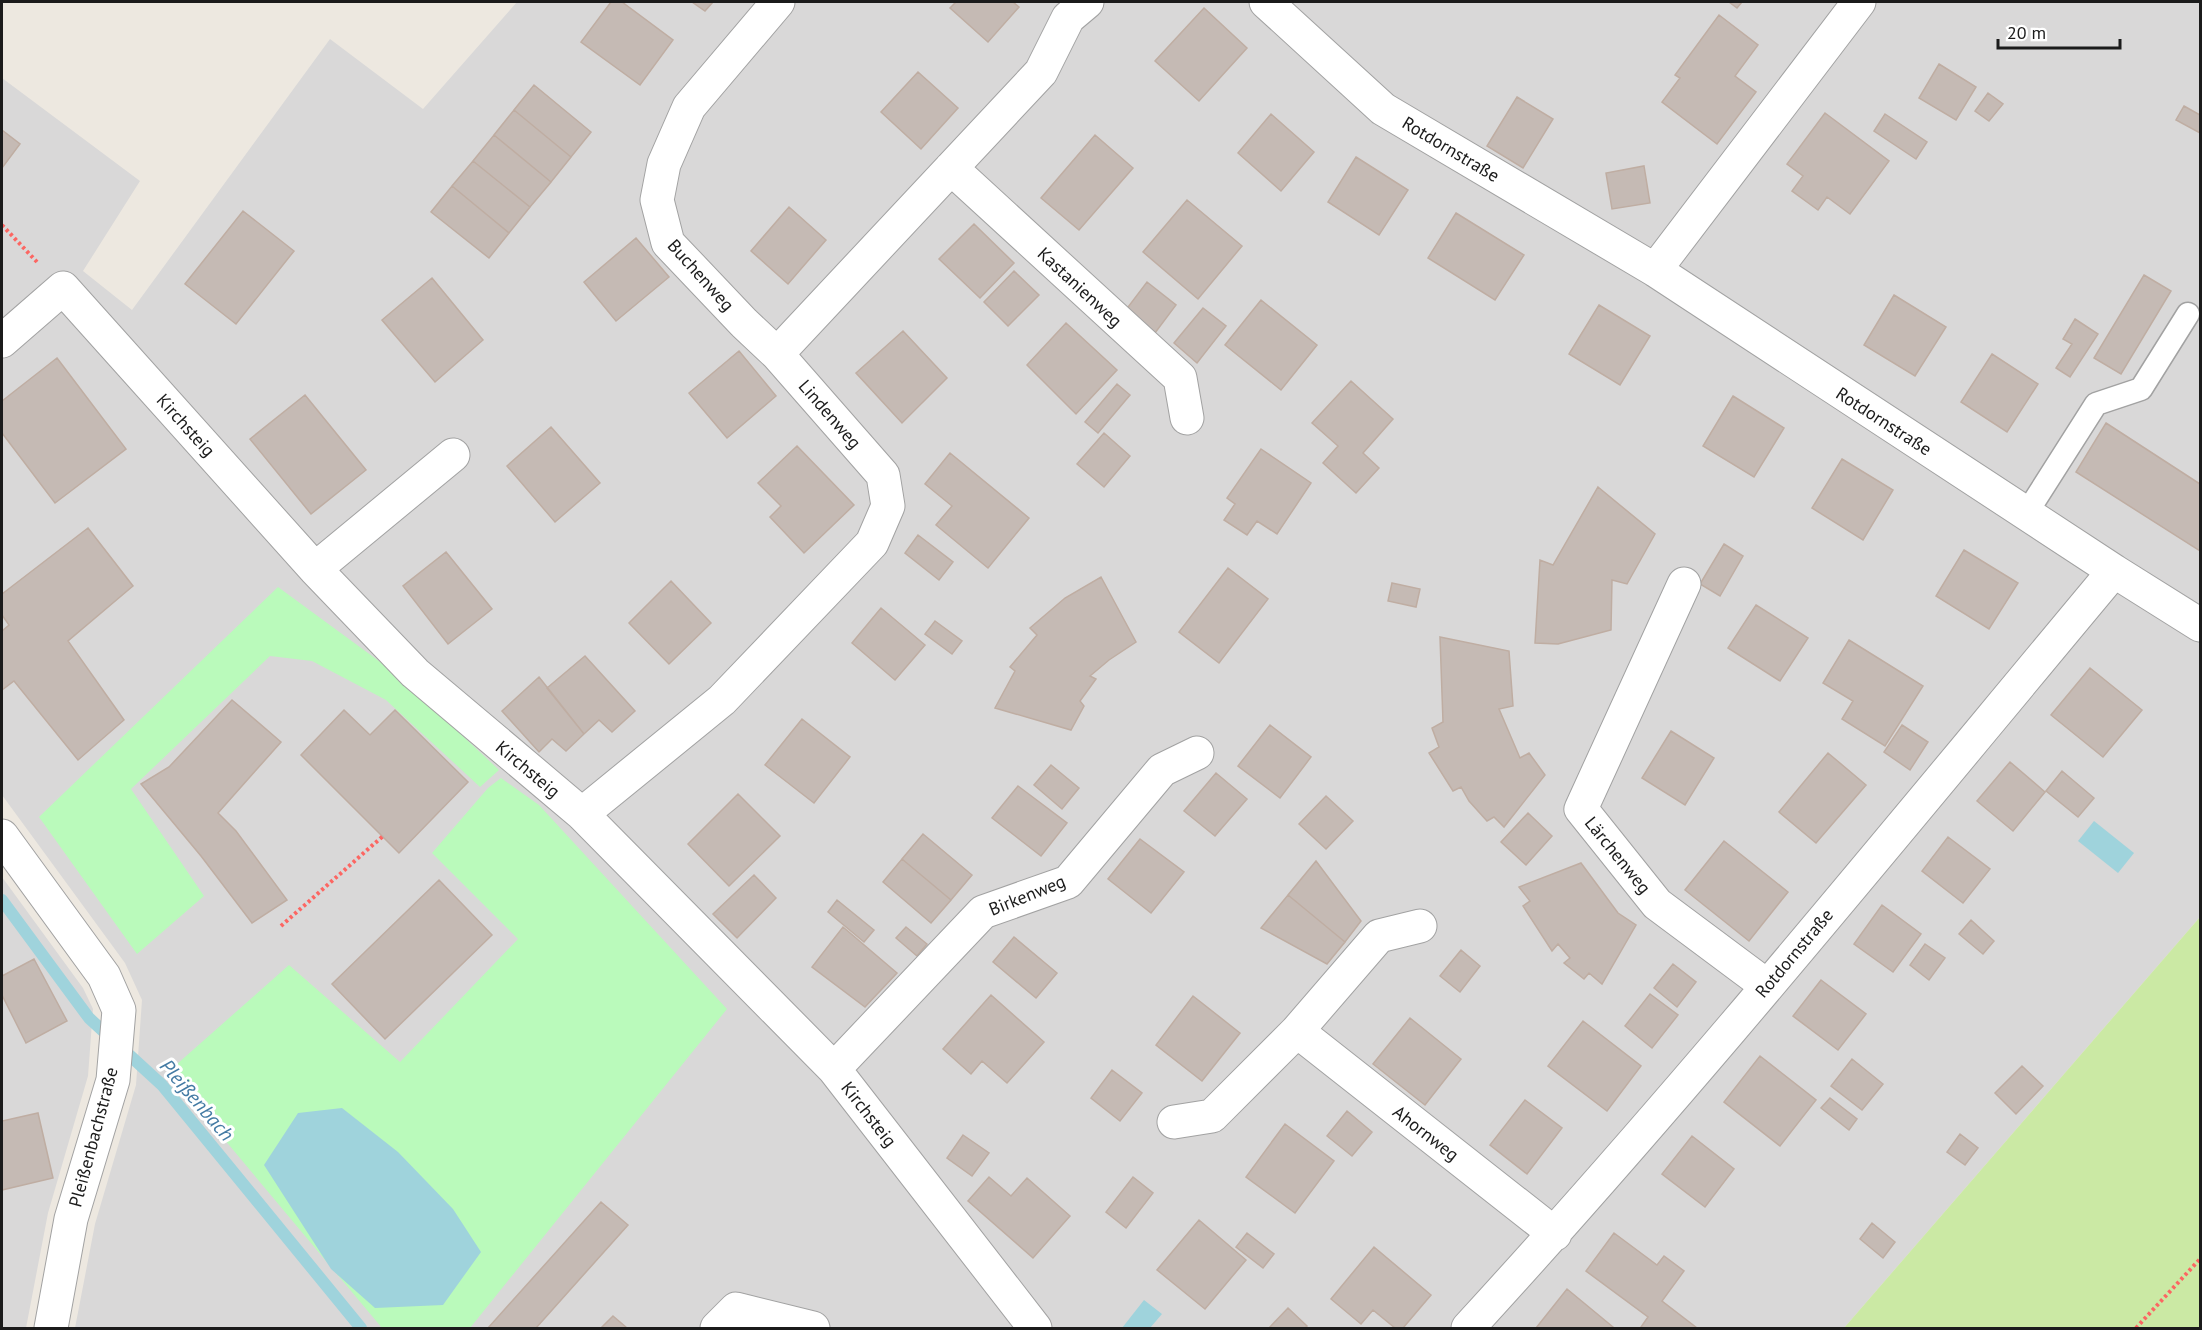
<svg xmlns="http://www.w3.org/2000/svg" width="2202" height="1330" font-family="'PT Sans',sans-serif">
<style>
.residential{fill:#d9d8d8}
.grass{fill:#cbe9a4}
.park{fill:#bafabb}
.water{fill:#9fd3dc}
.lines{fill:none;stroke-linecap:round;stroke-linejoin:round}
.stream{stroke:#9fd3dc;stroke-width:12}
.building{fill:#c5bab4;stroke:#bfada2;stroke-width:1.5}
.service-casing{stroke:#a2a2a2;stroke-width:25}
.minor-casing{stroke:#a2a2a2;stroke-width:35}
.tertiary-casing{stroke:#a2a2a2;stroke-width:35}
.path{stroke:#fc6662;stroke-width:4;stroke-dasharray:3 3;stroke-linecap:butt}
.service{stroke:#fff;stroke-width:22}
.minor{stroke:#fff;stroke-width:33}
.tertiary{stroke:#fff;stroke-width:33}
.labels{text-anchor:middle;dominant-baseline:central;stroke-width:6;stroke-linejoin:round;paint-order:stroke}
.street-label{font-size:18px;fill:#1b1b1b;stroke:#fff}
.water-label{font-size:20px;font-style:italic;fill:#447ba4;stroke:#fff}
</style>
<rect width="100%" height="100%" fill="#ede8e0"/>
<path class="residential" d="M517,2H2200V917L1844,1328H75L95,1224L136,1085L142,1000L125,963L2,795V78L140,181L83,271L132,310L330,39L423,109Z
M2,877L83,988L93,1009L88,1076L48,1213L26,1328H2Z"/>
<path class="grass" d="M2200,917V1328H1844Z"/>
<path class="park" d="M278,587L398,675L499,770L480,787L386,700L312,661L270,656L131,789L204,896L137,954L39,817Z
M501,778L539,805L727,1009L470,1328H382L168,1072L289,965L400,1062L518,939L432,853L488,788Z"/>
<path class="water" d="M2094,821L2134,853L2118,873L2078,841Z
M342,1108L398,1152L453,1209L481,1252L443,1305L375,1308L331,1269L264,1165L298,1113Z
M1144,1300L1162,1314L1150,1328H1122Z"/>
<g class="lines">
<path class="stream" d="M2,900L89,1018L162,1085L361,1328"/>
</g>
<path class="building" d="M611,2H622L673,40L640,85L581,42Z
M692,2H713L705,11Z
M956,2H1013L1019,7L988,42L950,8Z
M1729,2H1742L1737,8Z
M1204,8L1247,48L1199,101L1155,61Z
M1719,15L1758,45L1735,76L1756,92L1717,144L1662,102L1680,78L1675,75Z
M1939,64L1976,87L1956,120L1919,98Z
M918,72L958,108L921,149L881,112Z
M534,85L591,132L571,157L514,110Z
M1988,93L2003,104L1989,121L1975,111Z
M1517,97L1553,119L1523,168L1487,146Z
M2184,106L2200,115V133L2176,120Z
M514,110L571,157L551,182L494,135Z
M1825,113L1889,161L1850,214L1827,197L1818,210L1792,191L1803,176L1787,164Z
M1271,114L1314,152L1281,191L1238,153Z
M1885,114L1927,142L1916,159L1874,131Z
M2,130L20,144L2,168Z
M494,135L551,182L530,207L473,161Z
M1095,135L1133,168L1079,230L1041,198Z
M1356,157L1408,190L1379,235L1328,202Z
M473,161L530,207L509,233L452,186Z
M1644,166L1650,203L1612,209L1606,173Z
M452,186L509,233L489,258L431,212Z
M1187,200L1242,246L1198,299L1143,252Z
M789,207L826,240L788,284L751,251Z
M243,211L294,251L236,324L185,284Z
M1456,213L1524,255L1495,300L1428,258Z
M974,224L1014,263L980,298L939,259Z
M636,238L669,277L616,321L584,282Z
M1014,271L1039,295L1008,326L984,302Z
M2144,275L2171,291L2121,374L2094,358Z
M432,278L483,340L435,382L382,320Z
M1147,282L1176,305L1155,333L1125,311Z
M1894,295L1946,327L1915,376L1864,345Z
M1261,300L1317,345L1281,390L1225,345Z
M1599,305L1650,336L1620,385L1569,354Z
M1203,308L1226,326L1197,363L1174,343Z
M2075,319L2098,334L2070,377L2056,368L2072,344L2063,339Z
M1066,323L1117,370L1076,414L1027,365Z
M903,331L947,378L902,423L856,373Z
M739,351L776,396L727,438L689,393Z
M1992,354L2038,384L2007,432L1961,402Z
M57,358L126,449L55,503L2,433V401Z
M1351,381L1393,419L1363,453L1379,468L1356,493L1323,463L1338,446L1312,423Z
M1117,384L1130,395L1098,433L1085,422Z
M305,395L366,470L311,514L250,439Z
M1733,396L1784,428L1754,477L1703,446Z
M2106,423L2200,484V551L2076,472Z
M551,427L600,483L555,522L507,466Z
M1104,433L1130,456L1104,487L1077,464Z
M797,446L854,505L804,553L770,517L781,506L758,483Z
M1261,449L1311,483L1277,534L1257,521L1247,535L1224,520L1235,504L1227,498Z
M950,453L1029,518L988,568L936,525L952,506L925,484Z
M1842,459L1893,490L1863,540L1812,508Z
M1598,487L1655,534L1627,584L1612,580L1611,630L1558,644L1535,643L1540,560L1553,565Z
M88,528L133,586L68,641L124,720L78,760L14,681L2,690V631L9,625L2,615V594Z
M918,535L953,562L939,580L905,553Z
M1724,544L1743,556L1720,596L1700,584Z
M1964,550L2018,583L1989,629L1936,596Z
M446,552L492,609L448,644L403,586Z
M1228,568L1268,599L1219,663L1179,632Z
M1101,577L1136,642L1109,660L1090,676L1096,679L1080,701L1084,706L1071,730L995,708L1015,671L1010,667L1037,635L1030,628L1065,598Z
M671,581L711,623L669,664L629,623Z
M1392,583L1420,589L1416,607L1388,601Z
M1756,605L1808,638L1780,681L1728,648Z
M881,608L925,645L895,680L852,643Z
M935,621L962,641L952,654L925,634Z
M1440,637L1509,651L1513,706L1499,709L1520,758L1529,753L1545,775L1504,827L1494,817L1487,821L1469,801L1461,787L1453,791L1429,753L1439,747L1432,728L1443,722Z
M1849,640L1923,686L1885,746L1842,719L1853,701L1823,683Z
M585,656L635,711L612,732L599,720L584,734L547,688Z
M2090,668L2142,710L2103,757L2051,715Z
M539,677L584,734L566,751L552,739L539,752L502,711Z
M232,700L281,742L218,813L236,831L287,900L252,923L201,856L141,784L169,767Z
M344,710L370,735L395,710L468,782L399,853L301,755Z
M802,719L850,757L814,803L765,765Z
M1270,725L1311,757L1280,798L1238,766Z
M1902,725L1928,742L1910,770L1884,752Z
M1671,731L1714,758L1685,805L1642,778Z
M1828,753L1866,785L1816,843L1779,812Z
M2010,762L2045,792L2013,831L1977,801Z
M1051,765L1079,788L1062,809L1034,785Z
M2062,771L2094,798L2078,817L2046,791Z
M1216,773L1247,799L1215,836L1184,811Z
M1018,786L1067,823L1041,856L992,818Z
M738,794L780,836L729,886L688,844Z
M1326,796L1353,821L1326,849L1299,824Z
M1528,813L1552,836L1526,865L1501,842Z
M923,834L972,875L951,900L902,859Z
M1948,837L1990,869L1963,903L1922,871Z
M1140,839L1184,872L1151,913L1108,879Z
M1724,841L1788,892L1749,941L1685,890Z
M902,859L951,900L931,923L883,882Z
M1316,861L1361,921L1345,942L1288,895Z
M1581,863L1618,913L1636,925L1602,984L1589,973L1584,979L1564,963L1570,958L1558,944L1552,951L1523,906L1530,901L1519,887Z
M754,875L776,898L737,938L713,914Z
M439,880L492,935L385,1039L332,984Z
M1288,895L1345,942L1327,964L1261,928Z
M837,900L874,930L864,942L828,912Z
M1882,905L1921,934L1893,972L1854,944Z
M1971,920L1994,941L1983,954L1959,934Z
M843,927L897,973L865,1007L812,967Z
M906,927L927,944L917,956L896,938Z
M1014,937L1057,973L1036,998L993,962Z
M1925,944L1945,958L1929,980L1910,965Z
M1461,950L1480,966L1460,992L1440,976Z
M34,959L67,1021L26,1043L2,995V976Z
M1673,964L1696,982L1677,1007L1654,988Z
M1821,980L1866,1014L1838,1050L1793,1016Z
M1650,994L1678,1015L1652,1048L1625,1026Z
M991,995L1044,1042L1007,1083L982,1061L971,1074L943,1049Z
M1193,996L1240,1033L1202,1081L1156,1045Z
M1410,1018L1461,1059L1425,1105L1373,1064Z
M1583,1021L1641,1066L1607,1111L1548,1066Z
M1760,1056L1816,1100L1780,1146L1724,1102Z
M1852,1059L1883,1084L1862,1110L1831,1086Z
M2022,1066L2043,1086L2016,1114L1995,1093Z
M1112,1070L1142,1093L1120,1121L1091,1098Z
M1830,1098L1857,1119L1849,1130L1821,1108Z
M1525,1100L1562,1128L1527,1174L1490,1145Z
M1347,1111L1372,1132L1352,1156L1327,1136Z
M38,1113L53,1178L2,1190V1121Z
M1285,1124L1334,1161L1295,1213L1246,1177Z
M1960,1134L1978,1148L1965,1165L1947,1152Z
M963,1135L989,1153L972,1176L947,1158Z
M1692,1136L1734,1169L1705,1207L1662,1174Z
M989,1177L1011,1196L1027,1178L1070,1216L1033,1258L968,1201Z
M1133,1177L1153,1193L1126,1228L1106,1212Z
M601,1202L628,1225L536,1328H488Z
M1199,1220L1246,1260L1205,1309L1157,1270Z
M1872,1223L1895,1242L1883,1258L1860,1239Z
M1247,1233L1274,1254L1263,1268L1236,1247Z
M1614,1233L1657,1265L1664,1256L1684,1271L1662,1301L1697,1328H1643L1641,1327L1648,1317L1586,1271Z
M1374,1247L1431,1295L1403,1328H1395L1373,1310L1361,1324L1331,1299Z
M1567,1289L1613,1327L1612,1328H1536Z
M1288,1308L1307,1326L1305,1328H1269Z
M613,1316L627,1328H601Z"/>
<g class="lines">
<defs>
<path id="service" d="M2026,514L2096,404L2141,389L2188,314"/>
<path id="minor" d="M1266,2L1383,109L1655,270L2114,571C1901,826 1692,1084 1468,1328
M951,168L1180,378L1187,418
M1655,270L1859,2
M2,341L63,288L315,569L415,673L582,814L834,1069L1035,1328
M777,354L744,323L668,243L657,200L664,164L689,107L778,2
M315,569L453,455
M2114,571L2200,625
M1684,584L1581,809L1657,904L1767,986
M582,814L722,700L872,543L888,506L883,475L777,354L1041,72L1068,18L1087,2
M1420,926L1379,936L1297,1031L1555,1234
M834,1069L983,912L1068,882L1162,770L1197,753
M1174,1122L1212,1116L1297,1031
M717,1328L736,1309L813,1328"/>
<path id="tertiary" d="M2,836L104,976L119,1010L113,1080L71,1219L51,1328"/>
</defs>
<use href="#service" class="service-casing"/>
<use href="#minor" class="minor-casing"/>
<use href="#tertiary" class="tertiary-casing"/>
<path class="path" d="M2,225L37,262
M281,926L383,836
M2136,1328L2200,1259"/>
<use href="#service" class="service"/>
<use href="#minor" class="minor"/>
<use href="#tertiary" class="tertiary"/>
</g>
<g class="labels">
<g class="street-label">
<text transform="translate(1451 149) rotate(31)">Rotdornstraße</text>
<text transform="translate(701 275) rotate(48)">Buchenweg</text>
<text transform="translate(1080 287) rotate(43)">Kastanienweg</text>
<text transform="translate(830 414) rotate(49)">Lindenweg</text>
<text transform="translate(1884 421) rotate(33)">Rotdornstraße</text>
<text transform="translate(186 425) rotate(48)">Kirchsteig</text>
<text transform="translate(528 769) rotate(40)">Kirchsteig</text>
<text transform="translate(1618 855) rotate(51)">Lärchenweg</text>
<text transform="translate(1027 895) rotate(-22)">Birkenweg</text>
<text transform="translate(1794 953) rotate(-50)">Rotdornstraße</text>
<text transform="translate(869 1114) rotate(52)">Kirchsteig</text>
<text transform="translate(1426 1133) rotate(38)">Ahornweg</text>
<text transform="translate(93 1137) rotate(-75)">Pleißenbachstraße</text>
</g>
<g class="water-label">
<text transform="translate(197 1100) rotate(49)">Pleißenbach</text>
</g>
</g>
<rect width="2202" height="1330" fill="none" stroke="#1b1b1b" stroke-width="6"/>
<path d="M1998 39v9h122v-9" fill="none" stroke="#1b1b1b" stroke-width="3"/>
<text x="2007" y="39" font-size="18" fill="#1b1b1b" stroke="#ffffff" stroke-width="4.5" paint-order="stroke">20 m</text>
</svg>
